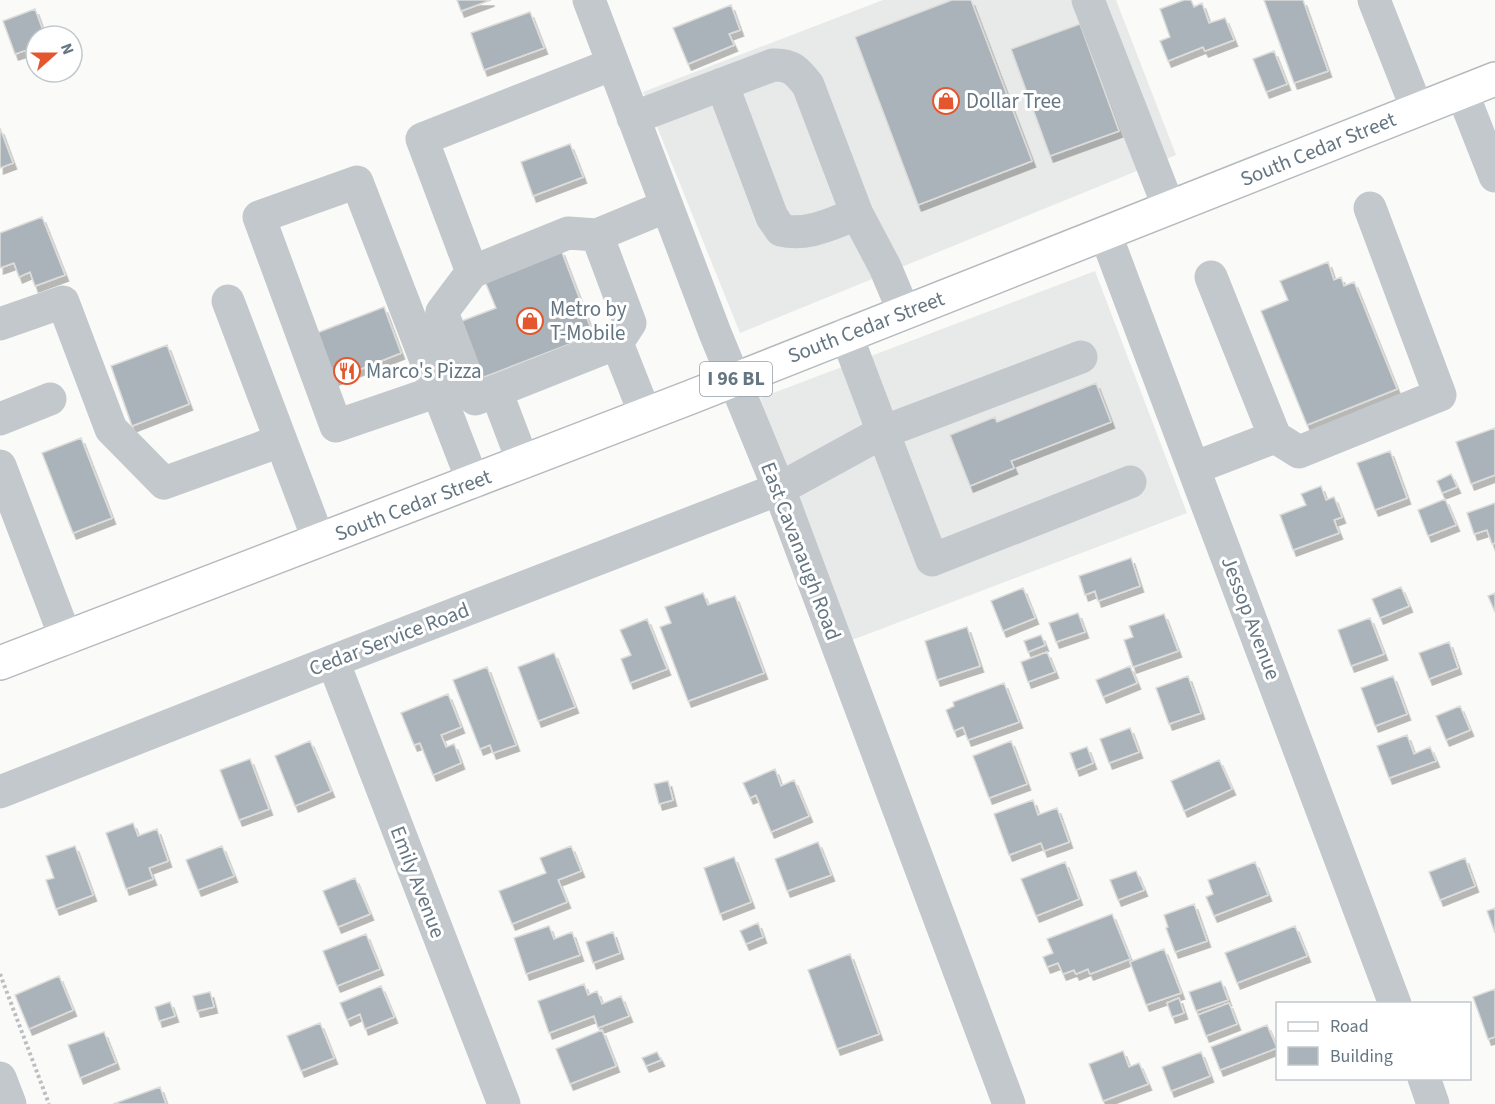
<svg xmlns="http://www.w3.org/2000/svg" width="1495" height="1104" font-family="'Source Sans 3',sans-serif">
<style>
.built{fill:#e8e9e9}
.building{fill:#aab3b9;stroke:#dcdcda;stroke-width:1.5;filter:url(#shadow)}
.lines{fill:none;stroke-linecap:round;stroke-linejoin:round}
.major-casing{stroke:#b5babe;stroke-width:36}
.path{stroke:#bbbfc2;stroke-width:4;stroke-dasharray:3 3;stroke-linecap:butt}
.minor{stroke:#c3c8cc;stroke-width:33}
.major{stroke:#fff;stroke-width:33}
.labels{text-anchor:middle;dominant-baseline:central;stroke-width:6;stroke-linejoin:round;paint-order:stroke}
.shield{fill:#fff;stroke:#939fa8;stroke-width:1.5}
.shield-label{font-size:20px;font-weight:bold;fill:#657683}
.poi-label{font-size:21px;fill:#657683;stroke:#fff;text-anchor:start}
.street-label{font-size:21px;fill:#657683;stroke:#fff}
</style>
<defs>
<filter id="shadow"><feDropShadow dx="3.5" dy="6" stdDeviation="0" flood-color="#0004"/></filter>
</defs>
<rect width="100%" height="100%" fill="#fafaf8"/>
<path class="built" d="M883,0H1116L1176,155L740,333L643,92Z
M1095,271L1187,513L852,640L760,398Z"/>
<path class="building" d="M457,0H491L461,11Z
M952,0H971L1032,161L918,205L855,37Z
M1184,0H1191L1194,7L1202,3L1209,23L1225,18L1234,40L1205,51L1203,47L1168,61L1160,41L1170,37L1160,9Z
M1264,0H1303L1328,71L1294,83Z
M731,5L740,30L729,34L734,45L688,64L673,28Z
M35,9L45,36H36V47L15,54L3,21Z
M530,12L544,48L484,70L471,33Z
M1080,24L1119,131L1050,156L1011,49Z
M1274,51L1287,84L1266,92L1253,59Z
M0,128L13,163L0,168Z
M570,144L583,177L533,196L521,162Z
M42,217L65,275L35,286L30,272L19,277L14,263L0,268V233Z
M561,250L591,329V334L588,337L476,380L454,324L496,308L484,279Z
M1328,262L1334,280L1341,277L1344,286L1354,282L1397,389L1307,425L1261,311L1288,300L1280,281Z
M384,307L401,353L323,384L304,338Z
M167,345L189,404L132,426L111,366Z
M1096,383L1111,422L1011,461L1014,468L970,486L950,435L995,417L997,422Z
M1495,428V475L1471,484L1456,442Z
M81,438L112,518L73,533L42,453Z
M1390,451L1407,498L1375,510L1357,463Z
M1451,474L1457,487L1442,493L1437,481Z
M1321,486L1326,500L1334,497L1342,517L1334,520L1339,533L1293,550L1280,515L1306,505L1301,494Z
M1445,499L1456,525L1428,536L1418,510Z
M1495,503V543L1492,544L1487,530L1474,534L1467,513Z
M1131,558L1140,586L1098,601L1095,591L1085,595L1079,576Z
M1401,587L1409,606L1380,618L1372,599Z
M1023,588L1035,618L1003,631L991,601Z
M703,593L708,605L735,596L764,673L688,701L660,627L671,623L665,607Z
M1495,593V612L1488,596Z
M1078,613L1085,632L1056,642L1049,623Z
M1164,614L1178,651L1133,667L1124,640L1133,637L1129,626Z
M1370,618L1384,654L1351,666L1338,630Z
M647,619L667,669L630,683L621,659L631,655L620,630Z
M967,627L980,666L937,680L925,641Z
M1041,635L1045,645L1028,652L1024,641Z
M1449,642L1458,668L1429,679L1419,653Z
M1047,652L1055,672L1028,682L1021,662Z
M554,653L575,707L538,721L518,667Z
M1130,666L1137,683L1103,697L1096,680Z
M487,667L516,745L493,753L490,745L480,749L453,680Z
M1188,676L1201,713L1169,724L1156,688Z
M1393,676L1407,714L1375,726L1361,688Z
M1004,683L1019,722L968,740L963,727L954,731L946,710L954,706L953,702Z
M448,694L461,727L441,735L446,747L454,744L461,763L433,775L420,743L414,745L401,713Z
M1460,706L1470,730L1446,740L1436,716Z
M1130,728L1139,752L1109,763L1100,739Z
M1407,735L1414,754L1430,747L1436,761L1389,778L1377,746Z
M310,741L331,791L295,806L275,756Z
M1011,741L1027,784L989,798L973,756Z
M1087,747L1093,763L1076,770L1070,753Z
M250,759L269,809L239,820L220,770Z
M1219,760L1232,789L1184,811L1171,781Z
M775,769L781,786L794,780L809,816L771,832L756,795L750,798L743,783Z
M668,781L673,800L659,804L654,784Z
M1033,800L1038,815L1057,808L1069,842L1044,851L1041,843L1009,855L994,814Z
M133,823L138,836L157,829L168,861L149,868L153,879L126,889L106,833Z
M818,842L831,875L787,891L775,859Z
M75,846L93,895L56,909L46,880L54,878L46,856Z
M222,846L234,876L198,890L186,860Z
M571,846L581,871L558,880L567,902L512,924L499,891L546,873L540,858Z
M734,857L751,902L720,914L704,868Z
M1465,858L1475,886L1440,900L1429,872Z
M1065,862L1079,899L1036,916L1021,879Z
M1255,862L1268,895L1214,916L1206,897L1213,894L1208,880Z
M1136,871L1144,890L1118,900L1110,880Z
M355,878L370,914L338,927L323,891Z
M1194,904L1207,941L1175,952L1166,928L1168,927L1164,915Z
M1495,908V933L1487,911Z
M1112,914L1130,959L1090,974L1088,969L1076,974L1074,970L1063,974L1058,963L1047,967L1043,957L1053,953L1047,939Z
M758,923L763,937L746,944L740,931Z
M549,926L554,939L572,932L580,955L526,974L514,938Z
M1295,926L1307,956L1237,983L1225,953Z
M613,932L620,953L593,963L586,942Z
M366,934L380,969L337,986L323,951Z
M1164,949L1181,993L1146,1005L1130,962Z
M850,954L879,1034L837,1049L808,970Z
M59,976L73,1010L29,1029L15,995Z
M1221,981L1228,1000L1196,1011L1189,992Z
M584,984L588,995L597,991L602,1004L621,996L629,1016L598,1028L594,1016L549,1033L538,1001Z
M381,986L394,1017L365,1029L360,1014L347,1020L340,1003Z
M1495,989V1037L1488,1039L1473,997Z
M210,992L214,1007L197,1011L193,996Z
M1179,998L1184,1013L1172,1017L1167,1003Z
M170,1002L175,1016L159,1021L155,1007Z
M1229,1003L1237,1024L1206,1036L1198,1015Z
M320,1023L334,1058L301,1071L287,1036Z
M1267,1025L1277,1048L1220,1070L1211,1047Z
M602,1030L616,1066L570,1084L556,1049Z
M104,1032L116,1063L80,1078L68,1045Z
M1123,1051L1129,1067L1139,1063L1148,1084L1103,1101L1089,1064Z
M657,1052L661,1060L646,1066L642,1058Z
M1201,1052L1210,1076L1171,1091L1162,1067Z
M160,1087L166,1104H113Z"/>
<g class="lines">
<defs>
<path id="major" d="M0,663L691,397L1495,79"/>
</defs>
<use href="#major" class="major-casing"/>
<path class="path" d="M0,974L49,1104"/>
<path class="minor" d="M589,0L715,333L779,489L1009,1104
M1088,0L1169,208
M1374,0L1417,109
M613,64L422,139L472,272L568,233L597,235L667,206
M722,84L772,217L781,230C807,237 832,223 857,214
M1462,92L1495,176
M633,118L773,65C791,64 797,71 808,85L857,214L885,267L904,312
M1105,233L1395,1004
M597,235L630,323L617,343
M472,272L442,312L475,399L496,391
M1211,277L1275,437
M228,301L319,541
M0,324L63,302L111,429L164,483L280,441
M1081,357L883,432L932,560L1130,482
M438,391L336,426L259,217L357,182L473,482
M0,419L50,399
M523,462L496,391L617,343L645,414
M0,466L66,639
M1194,468L1275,437L1299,452L1440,395L1370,208
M333,661L504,1104
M0,792L333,661L779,489L883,432L846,334
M0,1078L10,1104
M1424,1078L1433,1104"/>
<use href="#major" class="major"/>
</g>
<defs>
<symbol id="shop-ring" viewBox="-11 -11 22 22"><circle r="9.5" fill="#fff" stroke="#e4572e" stroke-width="1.5"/><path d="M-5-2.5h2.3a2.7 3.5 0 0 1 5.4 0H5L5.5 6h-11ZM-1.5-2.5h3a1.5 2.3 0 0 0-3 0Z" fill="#e4572e"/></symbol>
<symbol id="restaurant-ring" viewBox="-11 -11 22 22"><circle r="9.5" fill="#fff" stroke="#e4572e" stroke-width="1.5"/><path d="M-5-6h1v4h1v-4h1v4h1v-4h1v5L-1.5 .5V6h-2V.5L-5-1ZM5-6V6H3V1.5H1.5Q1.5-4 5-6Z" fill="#e4572e"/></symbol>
</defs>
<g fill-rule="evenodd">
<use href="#shop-ring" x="931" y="86" width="30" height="30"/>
<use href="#shop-ring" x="515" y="306" width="30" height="30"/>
<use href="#restaurant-ring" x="332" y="356" width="30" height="30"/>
</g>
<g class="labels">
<rect class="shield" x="700" y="362" width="72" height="34" rx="4.5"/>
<g class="shield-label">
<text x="736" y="379">I 96 BL</text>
</g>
<g class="poi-label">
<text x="966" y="101">Dollar Tree</text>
<text x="550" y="309">Metro by<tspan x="550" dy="24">T-Mobile</tspan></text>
<text x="366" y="371">Marco's Pizza</text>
</g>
<g class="street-label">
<text transform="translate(1318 149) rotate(-22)">South Cedar Street</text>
<text transform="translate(866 327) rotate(-21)">South Cedar Street</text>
<text transform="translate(413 505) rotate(-21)">South Cedar Street</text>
<text transform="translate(801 551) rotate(69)">East Cavanaugh Road</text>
<text transform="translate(1251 618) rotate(69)">Jessop Avenue</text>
<text transform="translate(389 639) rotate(-21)">Cedar Service Road</text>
<text transform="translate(418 882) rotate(69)">Emily Avenue</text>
</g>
</g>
<rect x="1276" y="1002" width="195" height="78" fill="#ffffff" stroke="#c1c8cd" stroke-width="1.5"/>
<rect x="1288" y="1022" width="30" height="9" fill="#ffffff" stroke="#c1c8cd" stroke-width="1.5"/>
<text x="1330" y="1032" font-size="18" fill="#657683">Road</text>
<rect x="1288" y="1047" width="30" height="18" fill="#aab3b9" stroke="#c1c8cd" stroke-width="1.5"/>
<text x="1330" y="1062" font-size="18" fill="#657683">Building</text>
<g transform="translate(54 54) rotate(69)"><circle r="28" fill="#ffffff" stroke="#c1c8cd" stroke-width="1.5"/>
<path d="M0-4.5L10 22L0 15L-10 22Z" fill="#e4572e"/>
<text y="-9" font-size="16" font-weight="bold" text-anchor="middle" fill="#657683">N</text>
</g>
</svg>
